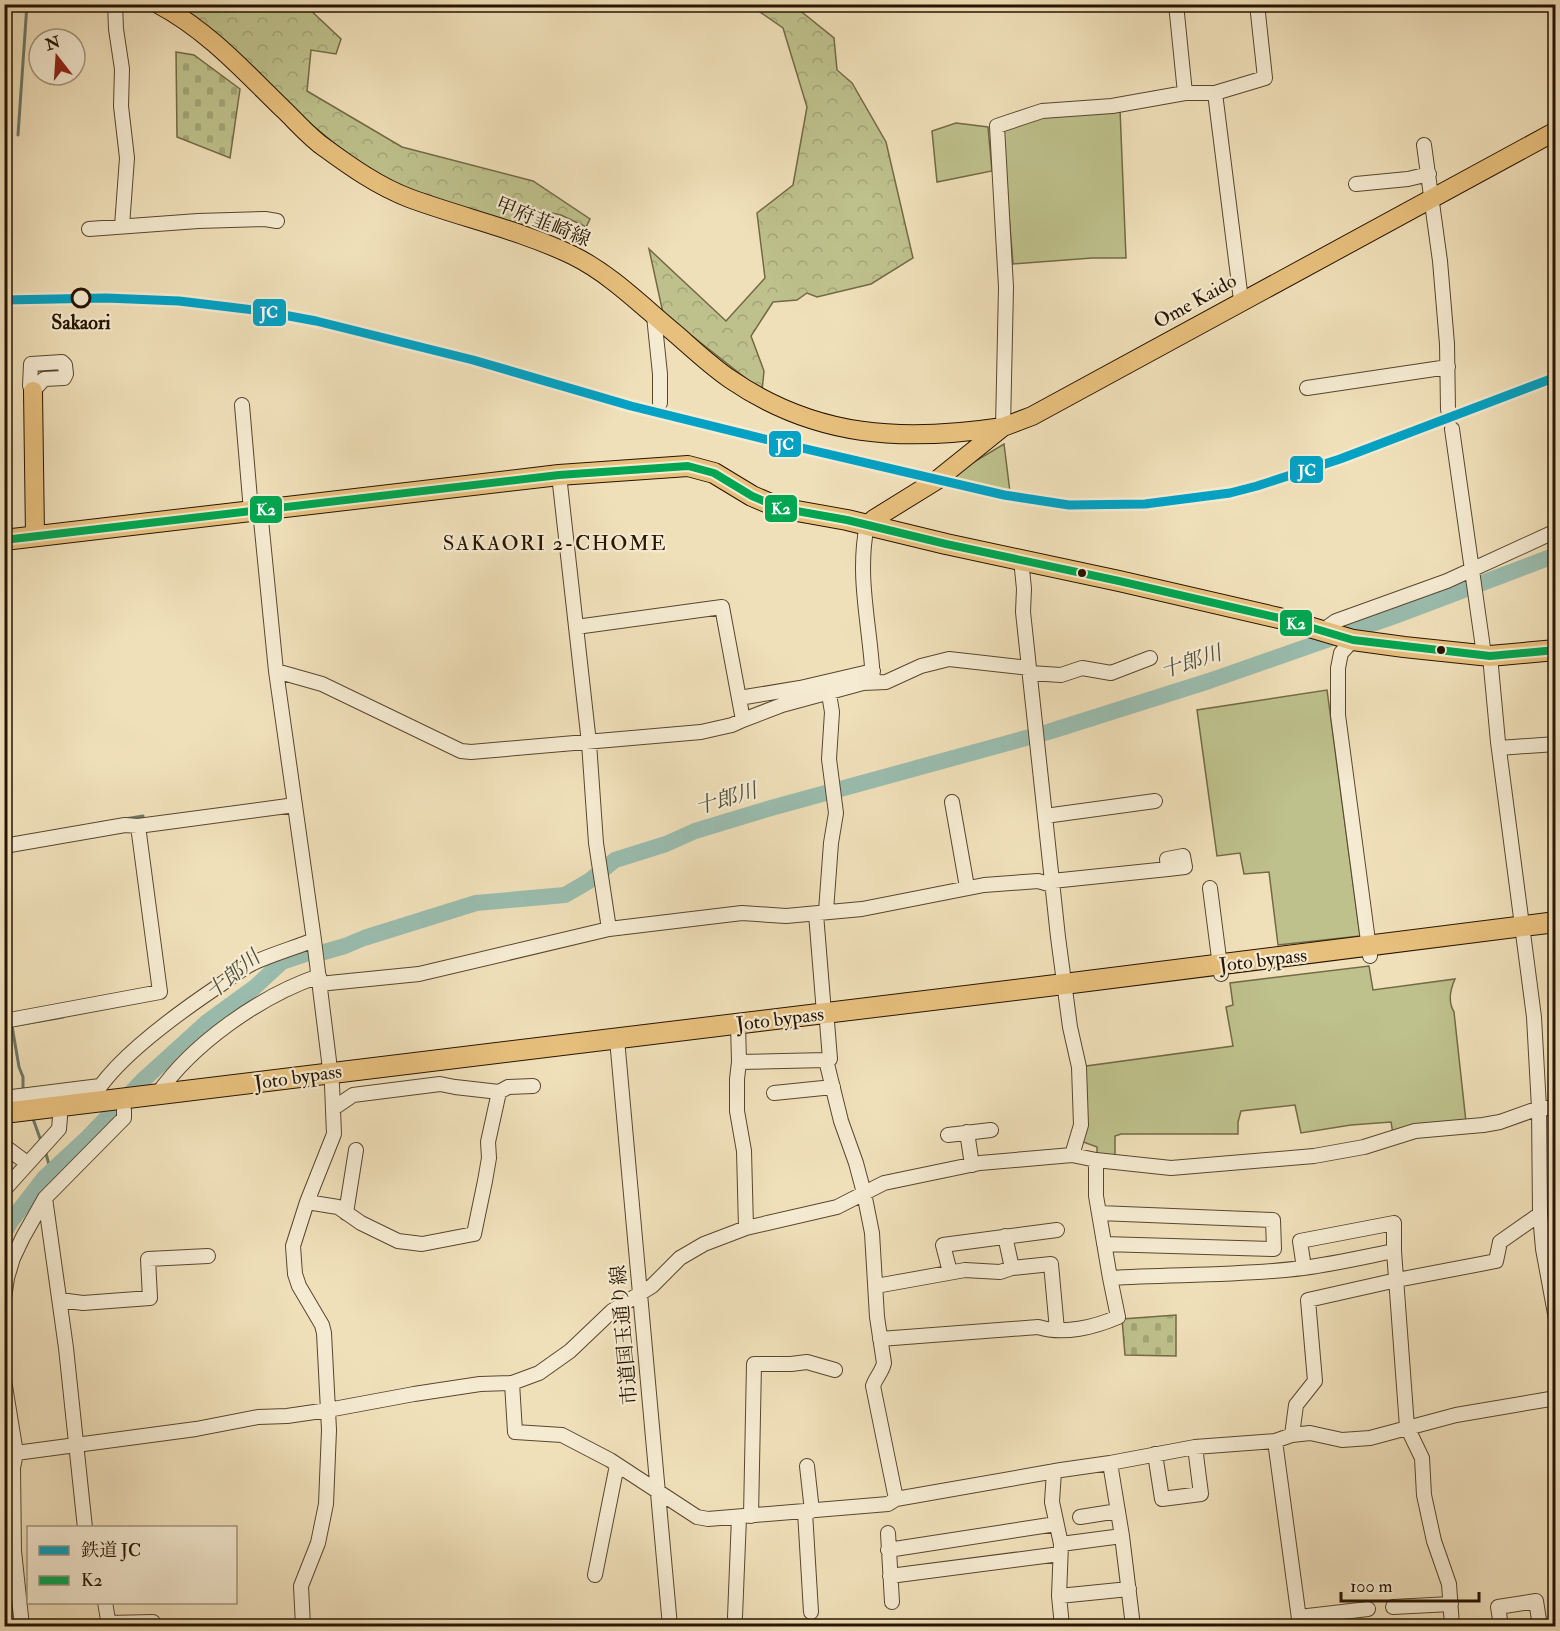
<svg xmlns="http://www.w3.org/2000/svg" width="1560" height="1631" font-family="'IM FELL Double Pica','Noto Serif JP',serif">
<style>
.green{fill:#bec18c;stroke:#726a46;stroke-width:1.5}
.forest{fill:url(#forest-crowns);stroke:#726a46;stroke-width:1.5}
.cemetery{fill:url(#cemetery-stones);stroke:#726a46;stroke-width:1.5}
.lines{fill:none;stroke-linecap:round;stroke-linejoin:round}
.stream{stroke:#6c7969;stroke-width:3}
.river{stroke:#9abdaf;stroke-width:16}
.minor-casing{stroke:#58472e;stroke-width:16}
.major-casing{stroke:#261400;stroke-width:20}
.highway-casing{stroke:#261400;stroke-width:22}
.minor{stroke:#f5ebd2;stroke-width:14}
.major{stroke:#e8c07d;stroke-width:18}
.highway{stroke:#e8c07d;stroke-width:20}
.bus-1-casing{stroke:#f5ebd2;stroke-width:12}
.bus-1{stroke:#00a651;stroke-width:8}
.rail-1-casing{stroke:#f5ebd2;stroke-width:14}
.rail-1{stroke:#02a2c4;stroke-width:9}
.stop-dot{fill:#f5ebd2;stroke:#261400;stroke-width:3}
.bus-dot{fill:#261400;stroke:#f5ebd2;stroke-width:2}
.labels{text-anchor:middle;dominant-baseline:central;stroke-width:4.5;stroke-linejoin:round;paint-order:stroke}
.street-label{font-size:20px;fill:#261400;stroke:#f5ebd2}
.stop-label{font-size:20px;font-weight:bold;fill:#261400;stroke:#f5ebd2}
.neighbourhood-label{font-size:21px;letter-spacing:1.5px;fill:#261400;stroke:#f5ebd2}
.water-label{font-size:21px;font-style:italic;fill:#4f4f3d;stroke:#f5ebd2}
.line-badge{stroke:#f5ebd2;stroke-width:2}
.badge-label{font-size:16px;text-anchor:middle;font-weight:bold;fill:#fff}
</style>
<defs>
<pattern id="forest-crowns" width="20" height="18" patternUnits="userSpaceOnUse" patternTransform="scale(1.5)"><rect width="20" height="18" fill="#bec18c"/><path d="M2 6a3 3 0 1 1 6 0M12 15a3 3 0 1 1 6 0" fill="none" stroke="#a3a577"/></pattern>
<pattern id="cemetery-stones" width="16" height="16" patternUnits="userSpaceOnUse" patternTransform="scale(1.5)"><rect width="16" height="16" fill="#bec18c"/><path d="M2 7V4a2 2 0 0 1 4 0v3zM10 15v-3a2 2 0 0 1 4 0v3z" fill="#a3a577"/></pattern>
</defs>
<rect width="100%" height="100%" fill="#f0e0ba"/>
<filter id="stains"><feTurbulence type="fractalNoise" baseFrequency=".00333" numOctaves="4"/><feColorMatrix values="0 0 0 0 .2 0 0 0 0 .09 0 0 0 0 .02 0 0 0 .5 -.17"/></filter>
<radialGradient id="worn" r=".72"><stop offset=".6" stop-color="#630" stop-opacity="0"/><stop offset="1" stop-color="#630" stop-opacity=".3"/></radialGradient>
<path class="green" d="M1120,109L1126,258H1092L1013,264L1002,130L1042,115Z
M956,123L988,127L992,171L937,182L932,131Z
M1004,444L1010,492L947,478Z
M1327,690L1360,936L1278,945L1269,872L1244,874L1240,853L1217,856L1197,710Z
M1369,966L1373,990L1455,979C1450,990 1448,1002 1454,1012L1466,1122L1393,1134L1391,1122L1351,1125L1301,1133L1295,1105L1241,1111L1238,1122V1134H1121L1115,1136V1156L1097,1155V1147L1078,1140L1079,1067L1233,1046L1226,1007L1233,1005L1230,983Z"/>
<path class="forest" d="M166,5H305L341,39L336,54L311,50L307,91L402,147L533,181L590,219L586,227L561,215L538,210L519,228L411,193L356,161Z
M750,5H793L834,38L837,70L852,83L886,142L913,258L871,284L817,297L807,293L797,300L773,302L751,336L764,371L762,391L663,313L649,249L726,321L765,278L757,213L793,185L807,107L783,28Z"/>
<path class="cemetery" d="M176,52L194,55L240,89L230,158L177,137Z
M1176,1315V1356L1125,1355L1122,1319Z"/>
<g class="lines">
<path class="stream" d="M18,135L27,4
M125,819L143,816V817
M23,1090V1077L19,1067L12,1026L63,1017
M32,1116L41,1141
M45,1150L51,1172"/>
<path class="river" d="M4,1233L11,1221L45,1177L88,1137L142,1081L207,1022L255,987L282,962L309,953L324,952L345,946L364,938L476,903L565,895L589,881L615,860L666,844L695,831L771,808L1048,732L1209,681L1395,616L1556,555"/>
<defs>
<path id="minor" d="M115,4L116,29L122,69L121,106L127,158L122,226
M1176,4L1185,93
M1215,93L1241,300
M1424,145L1440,261L1447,344L1448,410
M1356,184L1408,179L1429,174
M89,229L198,221L265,219L277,221
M654,316L660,374V403
M62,362L65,365L66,374L64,378L44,379L33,391L30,386L31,364Z
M1307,388L1448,367
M242,405L251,511
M1003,427L1006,287L997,126L1042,111L1112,106L1185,93H1215L1265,78L1257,4
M1452,429L1484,655
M260,510L276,671L314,940L332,1085L334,1134L307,1202L293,1246L295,1274L299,1286L322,1325L324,1333L329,1430L326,1504L318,1543L301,1586L303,1626
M867,525C856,578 871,629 873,682
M1021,559L1024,589L1023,612L1058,937L1070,1027L1079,1067L1081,1125L1072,1155
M576,627L722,607L743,720L782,705L863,683L886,682L921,666L949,659L1029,668
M1322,631L1336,621L1447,581L1556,531
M1353,640L1341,653L1338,668V715L1370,956
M1490,656L1498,742L1534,1017L1539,1108L1540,1214L1543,1249L1556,1319
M276,671L322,684L461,751L471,752L701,732L732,725L743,720
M1030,673L1061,675L1082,668L1111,673L1150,658
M739,698L800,688L873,671
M1499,748L1556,744
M952,802L967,887
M1045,816L1155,801
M4,846L125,825L138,826L295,805
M1052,881L1168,869L1185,867L1183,856L1167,859L1168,869
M1210,888L1221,974
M826,911L831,843L836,813L829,759L832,712L829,694
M816,914L824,1013L827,1022L830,1059L826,1060L841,1121L856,1163L864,1193L872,1233L877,1317L884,1363C882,1372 876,1377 873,1386L896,1499
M609,929L742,913L786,916L862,909L984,885L1038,881L1052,885
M319,984L419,974L609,929L596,843L589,743L559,475
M4,1021L160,992L138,826
M738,1024L739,1062
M617,1039L670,1626
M499,1092L508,1087L533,1086
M774,1093L833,1087
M157,1095C192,1044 260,996 319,976
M4,1098L100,1086
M90,1103C110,1061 184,1009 223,983C233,976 243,968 253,963C273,954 294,948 314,940
M967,1132L972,1165
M948,1135L991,1130
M4,1146L27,1163
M1096,1160V1196L1110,1278C1174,1274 1239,1276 1303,1268C1334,1264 1364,1257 1394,1251L1407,1427L1422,1458L1424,1495L1434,1541L1449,1584L1452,1626
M4,1190L59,1129L60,1117
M45,1198L66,1348L85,1528
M307,1202L338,1207L361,1223L398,1241L422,1244L474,1234L485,1181L489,1158L488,1142L499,1092L455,1087L440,1084L353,1095L334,1108
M346,1213L356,1150
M1099,1213L1273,1220L1274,1249L1104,1244
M746,1228L744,1151L737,1111V1079L739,1062L826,1060
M1005,1236L1012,1268
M1304,1268L1300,1241L1394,1223V1251
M950,1272L943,1245L1057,1230
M876,1286L965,1270L1000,1272L1012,1268L1051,1264L1057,1330
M4,1298L7,1278L13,1258L23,1237L45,1198L124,1118V1110
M60,1300L83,1303L150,1298L148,1259L208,1256
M880,1339L1038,1327C1064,1335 1095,1327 1118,1317L1110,1278
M4,1380L16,1453L13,1468L14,1551L22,1626
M512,1383L515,1432L562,1435L610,1460L697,1517L708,1519L888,1504L896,1499L1061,1470L1110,1463L1195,1447L1275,1441L1292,1435L1310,1433L1342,1440L1370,1438L1456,1415L1556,1398
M1292,1435L1296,1405L1315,1381L1308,1300L1397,1280L1496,1261L1500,1242L1540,1214
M1275,1441L1300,1626
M16,1453L196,1429L258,1417L287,1416L328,1410L414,1394L480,1384L512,1383L539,1373L570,1351L612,1311L652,1286L680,1258L704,1244L746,1228L837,1207L884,1183L980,1163L1072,1155L1096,1160L1171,1168L1314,1156L1364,1147L1415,1131L1483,1125L1500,1122L1539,1108H1556
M1155,1454L1162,1499L1201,1494L1195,1447
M1110,1463L1122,1536L1133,1626
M807,1466L812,1511
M1054,1471L1052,1502L1061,1544L1059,1596L1062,1626
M805,1512L811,1612
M751,1516L754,1364H791L807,1362L835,1370
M1080,1517L1118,1511
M888,1533L892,1602
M1061,1544L1122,1536
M888,1550L1056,1524
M595,1575L617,1465
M890,1576L1060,1554
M1059,1596L1129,1589
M105,1602L109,1626
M1393,1607L1451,1604
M735,1617L739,1517
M1299,1617L1368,1609
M108,1623L153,1622
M1501,1626L1498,1607L1536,1601L1540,1626"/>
<path id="major" d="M158,4C207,30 243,70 282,108C296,121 309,137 325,148C351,167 378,186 409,198C463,218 520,230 572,255C611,274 643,307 677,335C694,350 711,366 730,379C816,438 903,442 1003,427
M33,391L35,536
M867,525L874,519L937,480L1003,427L1032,416L1556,131"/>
<path id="highway" d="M4,540L559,475L688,466L714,473L752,496L780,508L847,520L946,544L1119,581L1279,618L1353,640L1404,647L1490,656L1556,650
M4,1113L1064,984L1556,922"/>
</defs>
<use href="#minor" class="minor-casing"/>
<use href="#major" class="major-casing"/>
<use href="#highway" class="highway-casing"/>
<use href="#minor" class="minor"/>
<use href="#major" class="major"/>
<use href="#highway" class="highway"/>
<defs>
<path id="bus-1" d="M4,540L559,475L688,466L714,473L752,496L780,508L847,520L946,544L1119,581L1279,618L1353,640L1490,656L1556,650"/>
</defs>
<use href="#bus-1" class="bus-1-casing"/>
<use href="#bus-1" class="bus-1"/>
<defs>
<path id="rail-1" d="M4,300L106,298L179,301L262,311L316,321L473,360L631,406L789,445L1004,495L1069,505L1145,504L1230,493L1257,486L1340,459L1556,377"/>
</defs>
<use href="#rail-1" class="rail-1-casing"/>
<use href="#rail-1" class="rail-1"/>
</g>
<circle class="stop-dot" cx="81" cy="298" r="9"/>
<g class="bus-dot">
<circle cx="1082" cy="573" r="5"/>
<circle cx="1441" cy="650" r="5"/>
</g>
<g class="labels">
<g class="street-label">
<text transform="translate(543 222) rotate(22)">甲府韮崎線</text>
<text transform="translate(1195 301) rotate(-29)">Ome Kaido</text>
<text transform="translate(1263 960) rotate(-7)">Joto bypass</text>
<text transform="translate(780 1019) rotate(-7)">Joto bypass</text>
<text transform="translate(298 1077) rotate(-8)">Joto bypass</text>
<text transform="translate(624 1335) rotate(-95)">市道国玉通り線</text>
</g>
<g class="stop-label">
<text x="81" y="322">Sakaori</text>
</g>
<g class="neighbourhood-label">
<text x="555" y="543">SAKAORI 2-CHOME</text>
</g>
<g class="water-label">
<text transform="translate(1191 662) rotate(-18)">十郎川</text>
<text transform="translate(726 799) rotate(-16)">十郎川</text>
<text transform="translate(233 975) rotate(-40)">十郎川</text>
</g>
</g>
<g class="line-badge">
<rect x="252" y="298" width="35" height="29" rx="6" fill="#02a2c4"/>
<rect x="768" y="430" width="34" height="28" rx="6" fill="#02a2c4"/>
<rect x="1289" y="455" width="35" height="29" rx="6" fill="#02a2c4"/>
<rect x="764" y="494" width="34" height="29" rx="6" fill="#00a651"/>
<rect x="249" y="495" width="34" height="29" rx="6" fill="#00a651"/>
<rect x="1279" y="609" width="34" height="28" rx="6" fill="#00a651"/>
</g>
<g class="badge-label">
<text x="269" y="318">JC</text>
<text x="785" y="450">JC</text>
<text x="1307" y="476">JC</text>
<text x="781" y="514">K2</text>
<text x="266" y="515">K2</text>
<text x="1296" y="629">K2</text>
</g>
<rect width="1560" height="1631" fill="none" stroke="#f0e0ba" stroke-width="24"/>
<rect x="6" y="6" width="1548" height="1619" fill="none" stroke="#261400" stroke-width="3"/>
<rect x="12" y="12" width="1536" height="1607" fill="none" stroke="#261400" stroke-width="1.5"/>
<rect x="27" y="1526" width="210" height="78" fill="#f5ebd2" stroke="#a2957e" stroke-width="1.5"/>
<rect x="39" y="1546" width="30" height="9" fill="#02a2c4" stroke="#a2957e" stroke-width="1.5"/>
<text x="81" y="1556" font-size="18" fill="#261400">鉄道 JC</text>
<rect x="39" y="1576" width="30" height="9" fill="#00a651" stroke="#a2957e" stroke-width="1.5"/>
<text x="81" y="1586" font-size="18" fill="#261400">K2</text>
<g transform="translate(57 57) rotate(343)"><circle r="28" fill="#f5ebd2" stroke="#a2957e" stroke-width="1.5"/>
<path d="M0-4.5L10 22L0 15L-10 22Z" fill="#8f2418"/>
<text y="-9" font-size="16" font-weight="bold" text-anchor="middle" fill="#261400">N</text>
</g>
<path d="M1341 1592v9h138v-9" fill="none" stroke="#261400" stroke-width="3"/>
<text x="1350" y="1592" font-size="18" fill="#261400" stroke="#f5ebd2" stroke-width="4.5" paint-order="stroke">100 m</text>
<rect width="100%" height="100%" filter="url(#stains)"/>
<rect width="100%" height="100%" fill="url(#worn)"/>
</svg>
